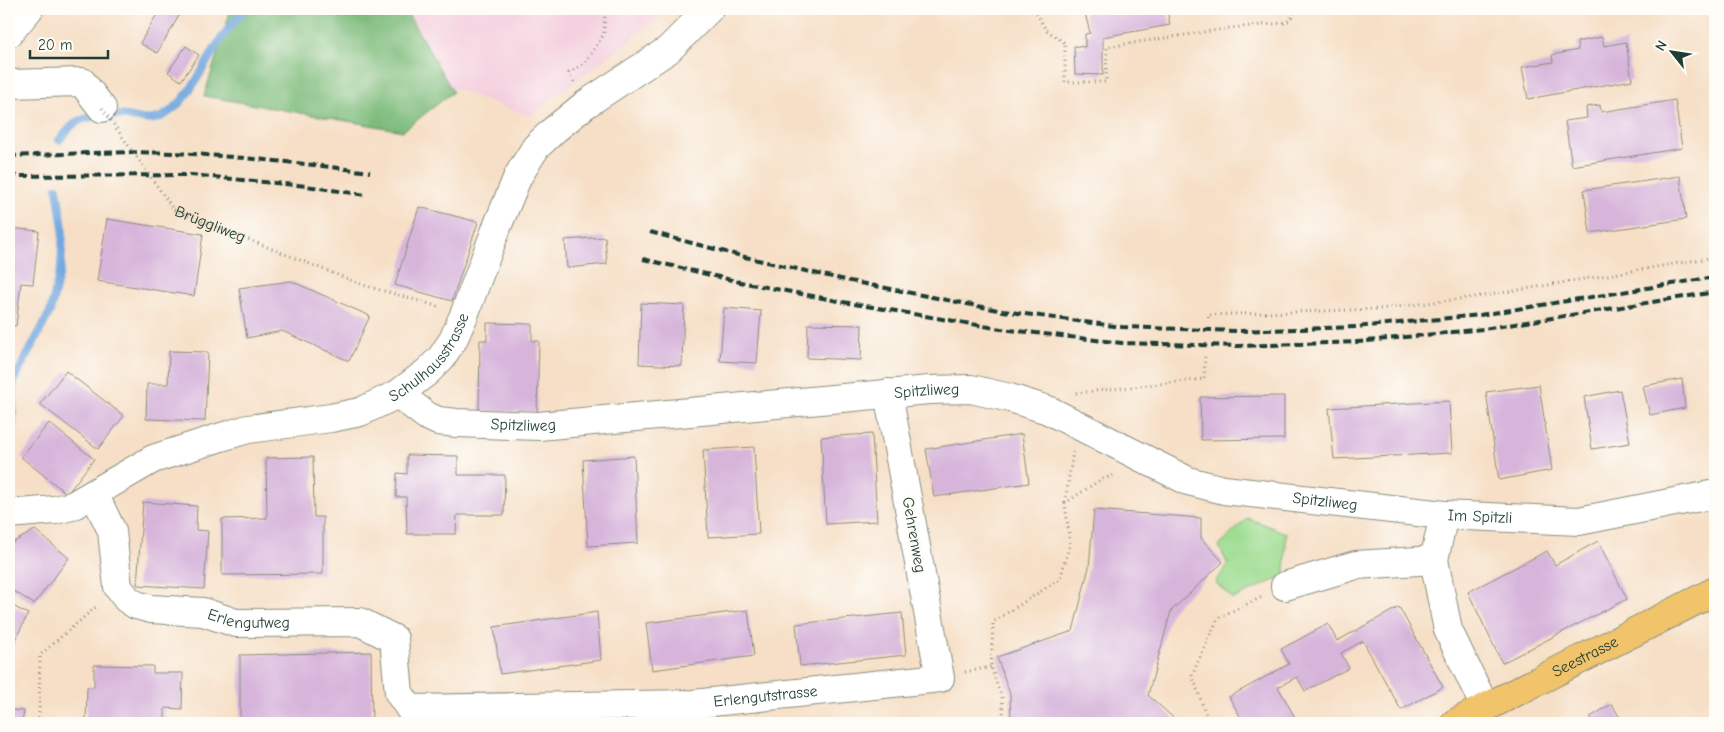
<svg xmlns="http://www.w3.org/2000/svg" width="1724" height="732" font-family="'Comic Neue',sans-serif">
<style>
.built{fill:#f4cfde}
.green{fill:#9edd92;stroke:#5e8d63}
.forest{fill:#7ebc7c;stroke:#4e7c58}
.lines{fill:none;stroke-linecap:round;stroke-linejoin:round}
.stream{stroke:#72a7df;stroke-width:8}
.building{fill:#d7b5db}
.minor-casing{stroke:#8a8e7d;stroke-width:30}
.major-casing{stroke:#8a8e7d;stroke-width:30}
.path{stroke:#8a8e7d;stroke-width:3;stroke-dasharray:1 4;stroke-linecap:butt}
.minor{stroke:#fff;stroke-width:28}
.major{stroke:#f1c36a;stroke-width:28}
.rail{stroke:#1f3d34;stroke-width:4;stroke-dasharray:8 4;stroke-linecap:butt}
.path-bridge{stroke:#8a8e7d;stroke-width:3;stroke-dasharray:1 4;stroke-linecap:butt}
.labels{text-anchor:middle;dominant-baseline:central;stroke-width:5;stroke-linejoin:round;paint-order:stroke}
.street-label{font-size:16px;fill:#1f3d34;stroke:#fdfcf7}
</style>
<rect width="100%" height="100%" fill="#fdfcf7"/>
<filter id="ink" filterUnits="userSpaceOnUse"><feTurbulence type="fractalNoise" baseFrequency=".02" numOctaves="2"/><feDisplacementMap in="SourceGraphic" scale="10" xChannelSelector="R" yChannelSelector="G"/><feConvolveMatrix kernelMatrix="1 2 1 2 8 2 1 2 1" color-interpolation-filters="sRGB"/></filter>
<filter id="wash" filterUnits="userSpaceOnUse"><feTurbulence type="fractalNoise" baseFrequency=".0096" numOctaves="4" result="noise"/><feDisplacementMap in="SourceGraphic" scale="20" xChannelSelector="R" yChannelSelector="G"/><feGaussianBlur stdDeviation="1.12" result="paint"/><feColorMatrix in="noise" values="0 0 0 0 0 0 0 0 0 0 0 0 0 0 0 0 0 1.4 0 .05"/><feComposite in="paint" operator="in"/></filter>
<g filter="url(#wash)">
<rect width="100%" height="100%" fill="#f6dfc6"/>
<path class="built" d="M397,9H671L529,116L382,62Z"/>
<path class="green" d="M1247,518L1286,533L1285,575L1233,599L1215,582L1228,565L1219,546Z"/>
<path class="forest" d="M231,9H405L453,92L403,131L204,96Z"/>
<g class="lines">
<path class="stream" d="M59,140C64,135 69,128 75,123C84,116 116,114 127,116C139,118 150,122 161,117C186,105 202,70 215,48C224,33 234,21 246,9
M9,452L12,434L14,380L50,312L61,268L63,229L57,188"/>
</g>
<g id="blocks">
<path class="building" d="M160,9H183L157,53L140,43Z
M1084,9H1167L1170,25L1103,37V75L1075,74L1074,46L1085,47V34L1090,33Z
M1602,37L1604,46L1626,42L1632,80L1528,99L1522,67L1553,62L1552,55L1578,50L1577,42Z
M186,46L199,55L181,81L168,72Z
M1675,100L1682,148L1572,166L1565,121L1587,118L1586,107L1600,105L1601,112Z
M1680,176L1686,219L1590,233L1584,190Z
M419,207L478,222L452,301L395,285Z
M107,219L203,234L194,296L97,281Z
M9,228L39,231L33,284L21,283L16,326L9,325Z
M605,237L607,264L567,268L565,240Z
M291,281L370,316L349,361L282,331L247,338L239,288Z
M641,303L684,305L682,366L639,364Z
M724,308L761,311L757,363L720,361Z
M487,323L532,324V341H539L537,412L479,411L480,340H487Z
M808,324L862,325L861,360L807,358Z
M169,351L208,352L205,421L146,419L147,384H168Z
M1715,370V386H1714L1712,371Z
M66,371L124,416L98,449L40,404Z
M1682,379L1685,408L1650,415L1643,386Z
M1539,385L1552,470L1499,480L1486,392Z
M1620,390L1630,443L1592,449L1584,397Z
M1284,396V439L1201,440L1200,397Z
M1449,401L1452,453L1334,459L1329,408Z
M49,423L94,459L67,494L21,457Z
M872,434L877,521L826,524L821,437Z
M1022,434L1029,483L934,497L926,449Z
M754,447L759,534L708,537L703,450Z
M407,455L458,456V475H505L504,515H457L456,534H407L406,497H396L397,473L407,474Z
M634,456L638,543L588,546L583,460Z
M313,457L314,517H323V574L222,575V519L267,518L266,458Z
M143,502L197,506L196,530L208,531L204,589L137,585Z
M1094,510L1201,518V538L1223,562L1171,611L1148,695L1179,723H1011L1010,694L997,657L1073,631L1089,567Z
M35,530L69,558L34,604L9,588V548L12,543Z
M1598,541L1627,599L1502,663L1468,592L1547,551L1555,565Z
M9,604L28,614L9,653Z
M1399,607L1443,687L1401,710L1363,641L1341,653L1349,668L1305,691L1297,677L1278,687L1298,723H1244L1229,697L1289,664L1281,649L1328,624L1337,641Z
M748,610L754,656L652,670L646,623Z
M597,612L601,660L500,674L494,627Z
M902,613L906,655L800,666L796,624Z
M371,652L372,723H240V655Z
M94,665L153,666V673H183L182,709L165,708V720L182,721V723H86L87,687H94Z
M1612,704L1623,723H1593L1590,717Z
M9,710L24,711L22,723H9Z"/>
</g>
</g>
<g filter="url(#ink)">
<use href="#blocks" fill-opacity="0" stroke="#8a8e7d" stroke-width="1"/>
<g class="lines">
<defs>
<g id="minor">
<path d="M9,33L29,9"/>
<path d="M9,84L82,82L102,108"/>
<path id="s2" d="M398,394L427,416L438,421L457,423L539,426L929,390L971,389L1010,398L1048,410L1188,481L1224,490L1444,515"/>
<path id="s3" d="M94,494L112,531L118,587L127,599L136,605L151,609L203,612L236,623L360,622L394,639L399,693L410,709"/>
<path id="s4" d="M9,514L55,510L72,506L153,459L218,438L248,429L331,418L360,412L398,394L427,372L441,358L453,340L464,315L497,227L518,176L536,147L554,130L586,104L668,50L709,9"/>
<path d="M1285,586L1356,565L1434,560"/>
<path id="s5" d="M1485,707L1448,630L1434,560L1444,515L1579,521L1715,494"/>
<path id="s6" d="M410,709L693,704L940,678L888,393"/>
</g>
<g id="major">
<path id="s7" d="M1455,723L1715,591"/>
</g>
</defs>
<use href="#minor" class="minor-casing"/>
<use href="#major" class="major-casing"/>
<g class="path">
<path d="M1034,9L1046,30L1065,43V82H1106L1107,47L1230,28L1284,23L1290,20L1295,9"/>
<path d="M574,82L569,73L585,63L604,34L605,9"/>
<path id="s1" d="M174,210L363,285L440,307"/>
<path d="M1208,318V315L1379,309L1483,296L1715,257"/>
<path d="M1076,393L1204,379L1205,354"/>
<path d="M1065,502L1073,452"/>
<path d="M965,672L991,667"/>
<path d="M39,723L40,655L98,605"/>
<path d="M1004,723L1002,698L991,667L993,622L1060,579L1070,544L1065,503L1100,480L1115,475"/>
<path d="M1209,723L1192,675L1218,618L1262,597"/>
</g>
<use href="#minor" class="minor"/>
<use href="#major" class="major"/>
<path class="rail" d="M9,156C69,154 131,150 192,154C251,158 311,164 370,172
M9,176L191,175L306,186L366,195
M650,232L745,257L845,280L1003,311L1122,327L1238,331L1356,327L1480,315L1715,277
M643,259L740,282L843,302L1001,329L1122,343L1239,346L1358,342L1483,329L1715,292"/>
<path class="path-bridge" d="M102,108L174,210"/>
</g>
</g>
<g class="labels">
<g class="street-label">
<text stroke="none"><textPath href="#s1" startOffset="39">Brüggliweg</textPath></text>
<text stroke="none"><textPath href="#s4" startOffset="461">Schulhausstrasse</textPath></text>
<text stroke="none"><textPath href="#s2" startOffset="539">Spitzliweg</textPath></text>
<text stroke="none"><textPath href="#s2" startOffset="134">Spitzliweg</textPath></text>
<text stroke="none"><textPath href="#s2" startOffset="959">Spitzliweg</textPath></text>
<text stroke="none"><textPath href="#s5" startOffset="239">Im Spitzli</textPath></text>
<text transform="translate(914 535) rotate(80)">Gehrenweg</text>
<text stroke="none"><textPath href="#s3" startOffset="238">Erlengutweg</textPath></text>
<text stroke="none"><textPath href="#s7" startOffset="146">Seestrasse</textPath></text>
<text stroke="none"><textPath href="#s6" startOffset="356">Erlengutstrasse</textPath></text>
</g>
</g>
<rect width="1724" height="732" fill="none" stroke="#fdfcf7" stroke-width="30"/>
<g transform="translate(1672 52) rotate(300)" stroke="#fdfcf7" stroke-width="4" paint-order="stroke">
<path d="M0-4L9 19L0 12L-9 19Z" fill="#1f3d34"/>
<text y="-8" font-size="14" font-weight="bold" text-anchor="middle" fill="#1f3d34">N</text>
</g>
<path d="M30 50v8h78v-8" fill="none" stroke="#1f3d34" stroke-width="2.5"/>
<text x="38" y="50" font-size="15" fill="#1f3d34" stroke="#fdfcf7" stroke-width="4" paint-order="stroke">20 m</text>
</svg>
